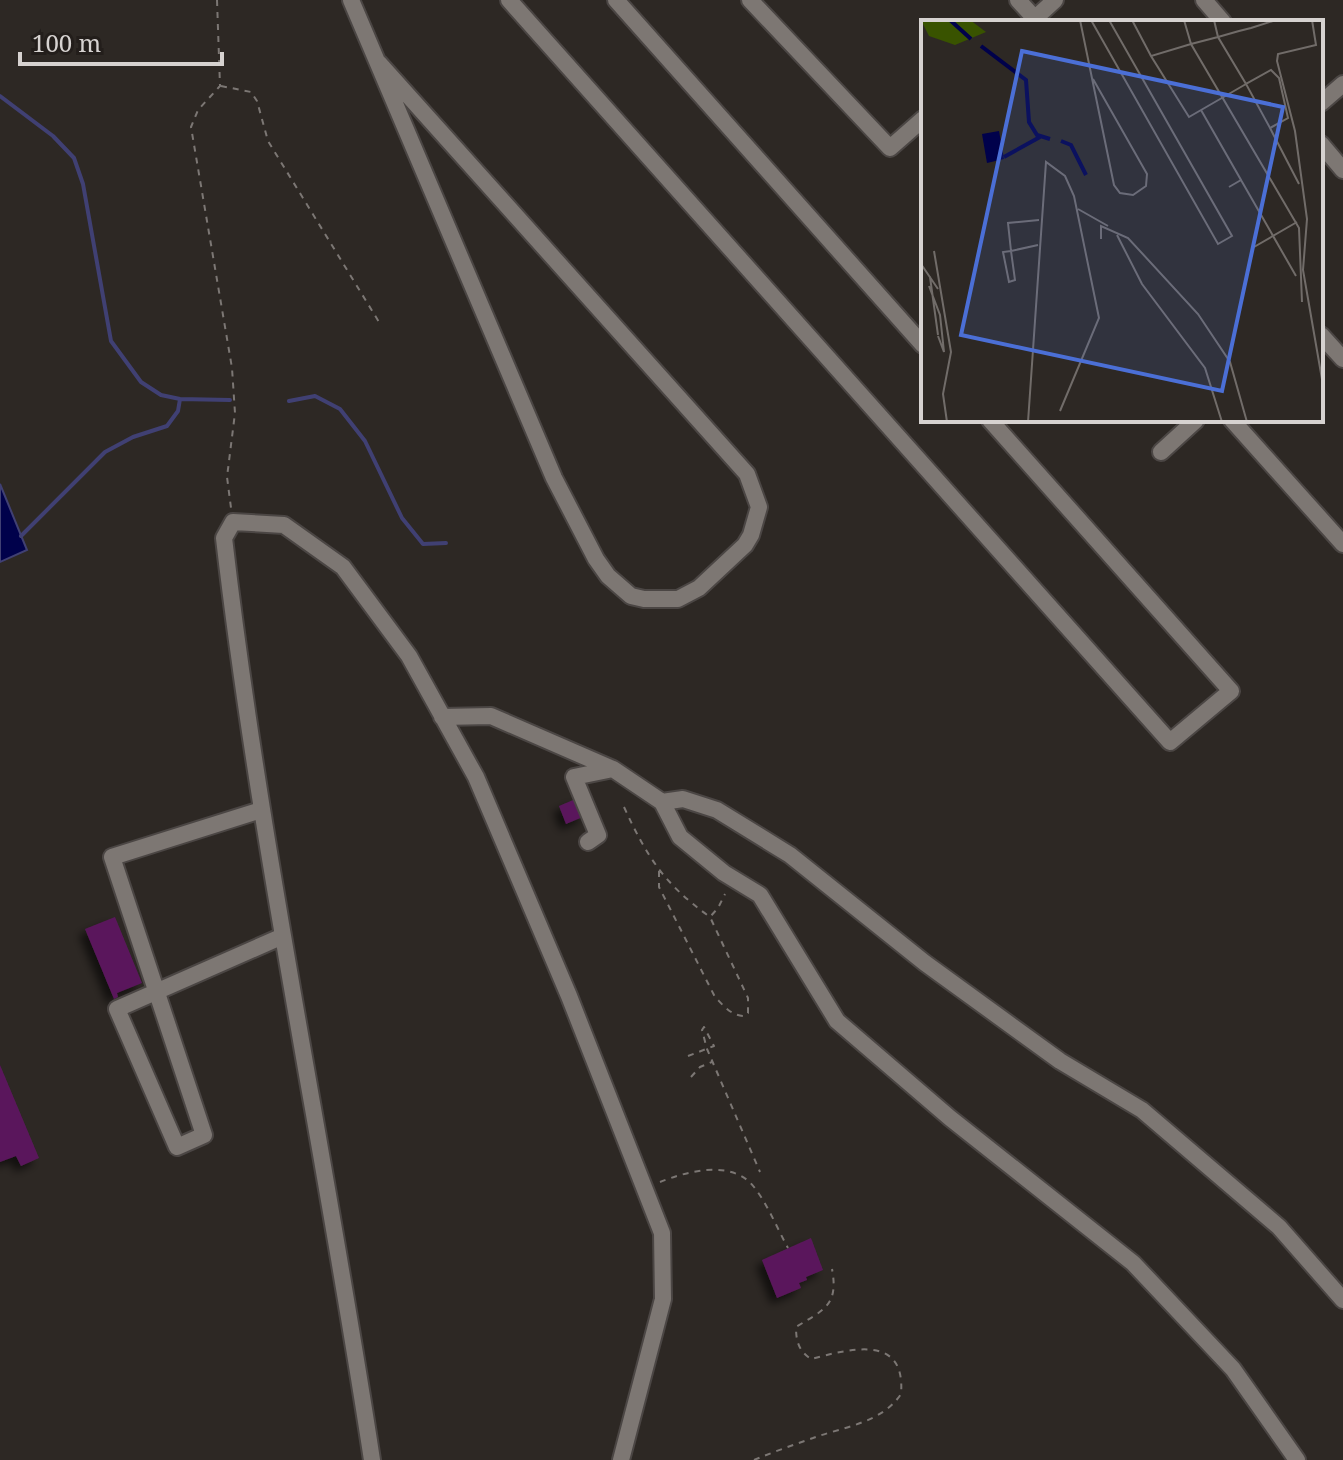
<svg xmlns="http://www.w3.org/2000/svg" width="1343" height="1460" font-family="'Noto Serif',serif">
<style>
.water{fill:#00014b;stroke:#404073;stroke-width:2}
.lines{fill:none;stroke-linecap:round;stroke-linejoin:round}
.stream{stroke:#404073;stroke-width:4}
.building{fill:#5a195c;filter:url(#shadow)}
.minor-casing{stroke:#4b4644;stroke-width:20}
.path{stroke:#7c7774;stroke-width:2;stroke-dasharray:6 6;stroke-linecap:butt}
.minor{stroke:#7d7773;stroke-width:16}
.inset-river{fill:none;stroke:#00014b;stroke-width:4}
.inset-road{fill:none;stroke:#716c69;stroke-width:2}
.view{fill:#4b6fd6;fill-opacity:0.15;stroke:#4b6fd6;stroke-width:4}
.inset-edge{fill:none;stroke:#d6d2d0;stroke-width:4}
</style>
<defs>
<filter id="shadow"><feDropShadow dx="-6" dy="6" stdDeviation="4" flood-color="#0009"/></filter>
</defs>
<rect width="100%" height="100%" fill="#2d2824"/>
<path class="water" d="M0,484L27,550L0,562Z"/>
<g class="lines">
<path class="stream" d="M0,96L53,136L74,158L83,184L111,341L141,382L161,395L180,399L230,400
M289,401L315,396L340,409L365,441L402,518L423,544L446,543
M21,536L105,452L133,437L167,426L178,411L180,399"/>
</g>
<path class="building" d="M578,798L585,816L566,824L559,806Z
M115,917L142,983L117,993L118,997L114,999L85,929Z
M0,1065L39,1158L21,1166L16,1156L0,1162Z
M811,1238L823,1270L806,1277L807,1280L799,1283L801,1288L777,1298L762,1260Z"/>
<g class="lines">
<defs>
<path id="minor" d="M351,0L554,478L596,559L608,576L631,596L644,599H678L699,588L745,545L751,535L759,507L747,474L379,63
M509,0L1170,742L1231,691L990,420
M616,0L923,345
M750,0L890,148L923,119
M1018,0L1038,22
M1204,0L1223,22
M1031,22L1055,0
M1321,103L1343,84
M1321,144L1343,170
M1321,335L1343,359
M1232,420L1343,544
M1161,452L1196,420
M442,717L491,716L613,769
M662,802L680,837L724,873L760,895L837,1021L950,1118L1133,1263L1233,1369L1297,1460
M261,810L112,857L204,1135L177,1147L117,1009L283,936
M588,842L598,835L574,777L613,769L662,802L683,799L717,810L790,855L925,963L1060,1061L1142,1110L1279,1227L1343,1300
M372,1460C325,1152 260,847 224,538L233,522L284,525L343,567L409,656L476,777L569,996L662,1233L663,1299L621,1460"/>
</defs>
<use href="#minor" class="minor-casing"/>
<path class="path" d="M217,0L220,86L198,110L191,127L232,368L235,413L227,477L231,508
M221,86L251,92L257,101L268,141L379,322
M624,807C647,857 664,884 710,917L718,908L725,894
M659,871V887L715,997C724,1006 731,1016 745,1016L748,1013V998L710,917
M688,1056L714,1046L704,1027L702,1030L707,1049L760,1172
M691,1077L700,1067L712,1062
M660,1182C688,1171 732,1159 754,1187C768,1205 777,1228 788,1248
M754,1460C773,1452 793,1445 813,1438C843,1427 882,1423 901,1394C906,1333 850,1349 811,1359C799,1351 796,1342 796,1327C823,1310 839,1306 832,1269"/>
<use href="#minor" class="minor"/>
</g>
<g transform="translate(921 20)">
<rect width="402" height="402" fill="#2d2824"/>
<path d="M0,0H49L65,12L34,25L8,16Z" fill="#395300"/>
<path d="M78,111L83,139L66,143L61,114Z" fill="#00014b"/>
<path class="inset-river" d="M29,0L50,19M60,26L105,60L108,102L116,115L129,119M140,121L150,125L165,155M83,137L119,117"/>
<path class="inset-road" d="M159,0L193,165L199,173L212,175L225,166L226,154L172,59M170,0L297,224L311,216L188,0M211,0L230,36M263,0L270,24L378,208L381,282M293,0L297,17L325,64L268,97L230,36L270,24L297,17L318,11L330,8L355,0M391,0L395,25L357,34L356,41L374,111L386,199L382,250L402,365M350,50L358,58L367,98L349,108L325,64ZM280,90L320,160L308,167M349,108L378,164M320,160L375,256M157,189L187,206M196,215L221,264L284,348L301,402M180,219V206L207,218L277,294L309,342L326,402M117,225L90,231L82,232L88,262L94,260L90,231L87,203L118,200M333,227L376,202M13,231L30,332L22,374L26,402M0,244L17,269M9,257L17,315M8,266L19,295L23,332L17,316M107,402L125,142L144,156L153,176L178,298L139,391"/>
<path class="view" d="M101,31L362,87L301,371L40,315Z"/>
<rect width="402" height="402" class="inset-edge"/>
</g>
<path d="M20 52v12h202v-12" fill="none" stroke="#d6d2d0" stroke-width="4"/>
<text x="32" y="52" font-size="24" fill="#d6d2d0" stroke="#231e1b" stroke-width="6" paint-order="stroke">100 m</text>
</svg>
